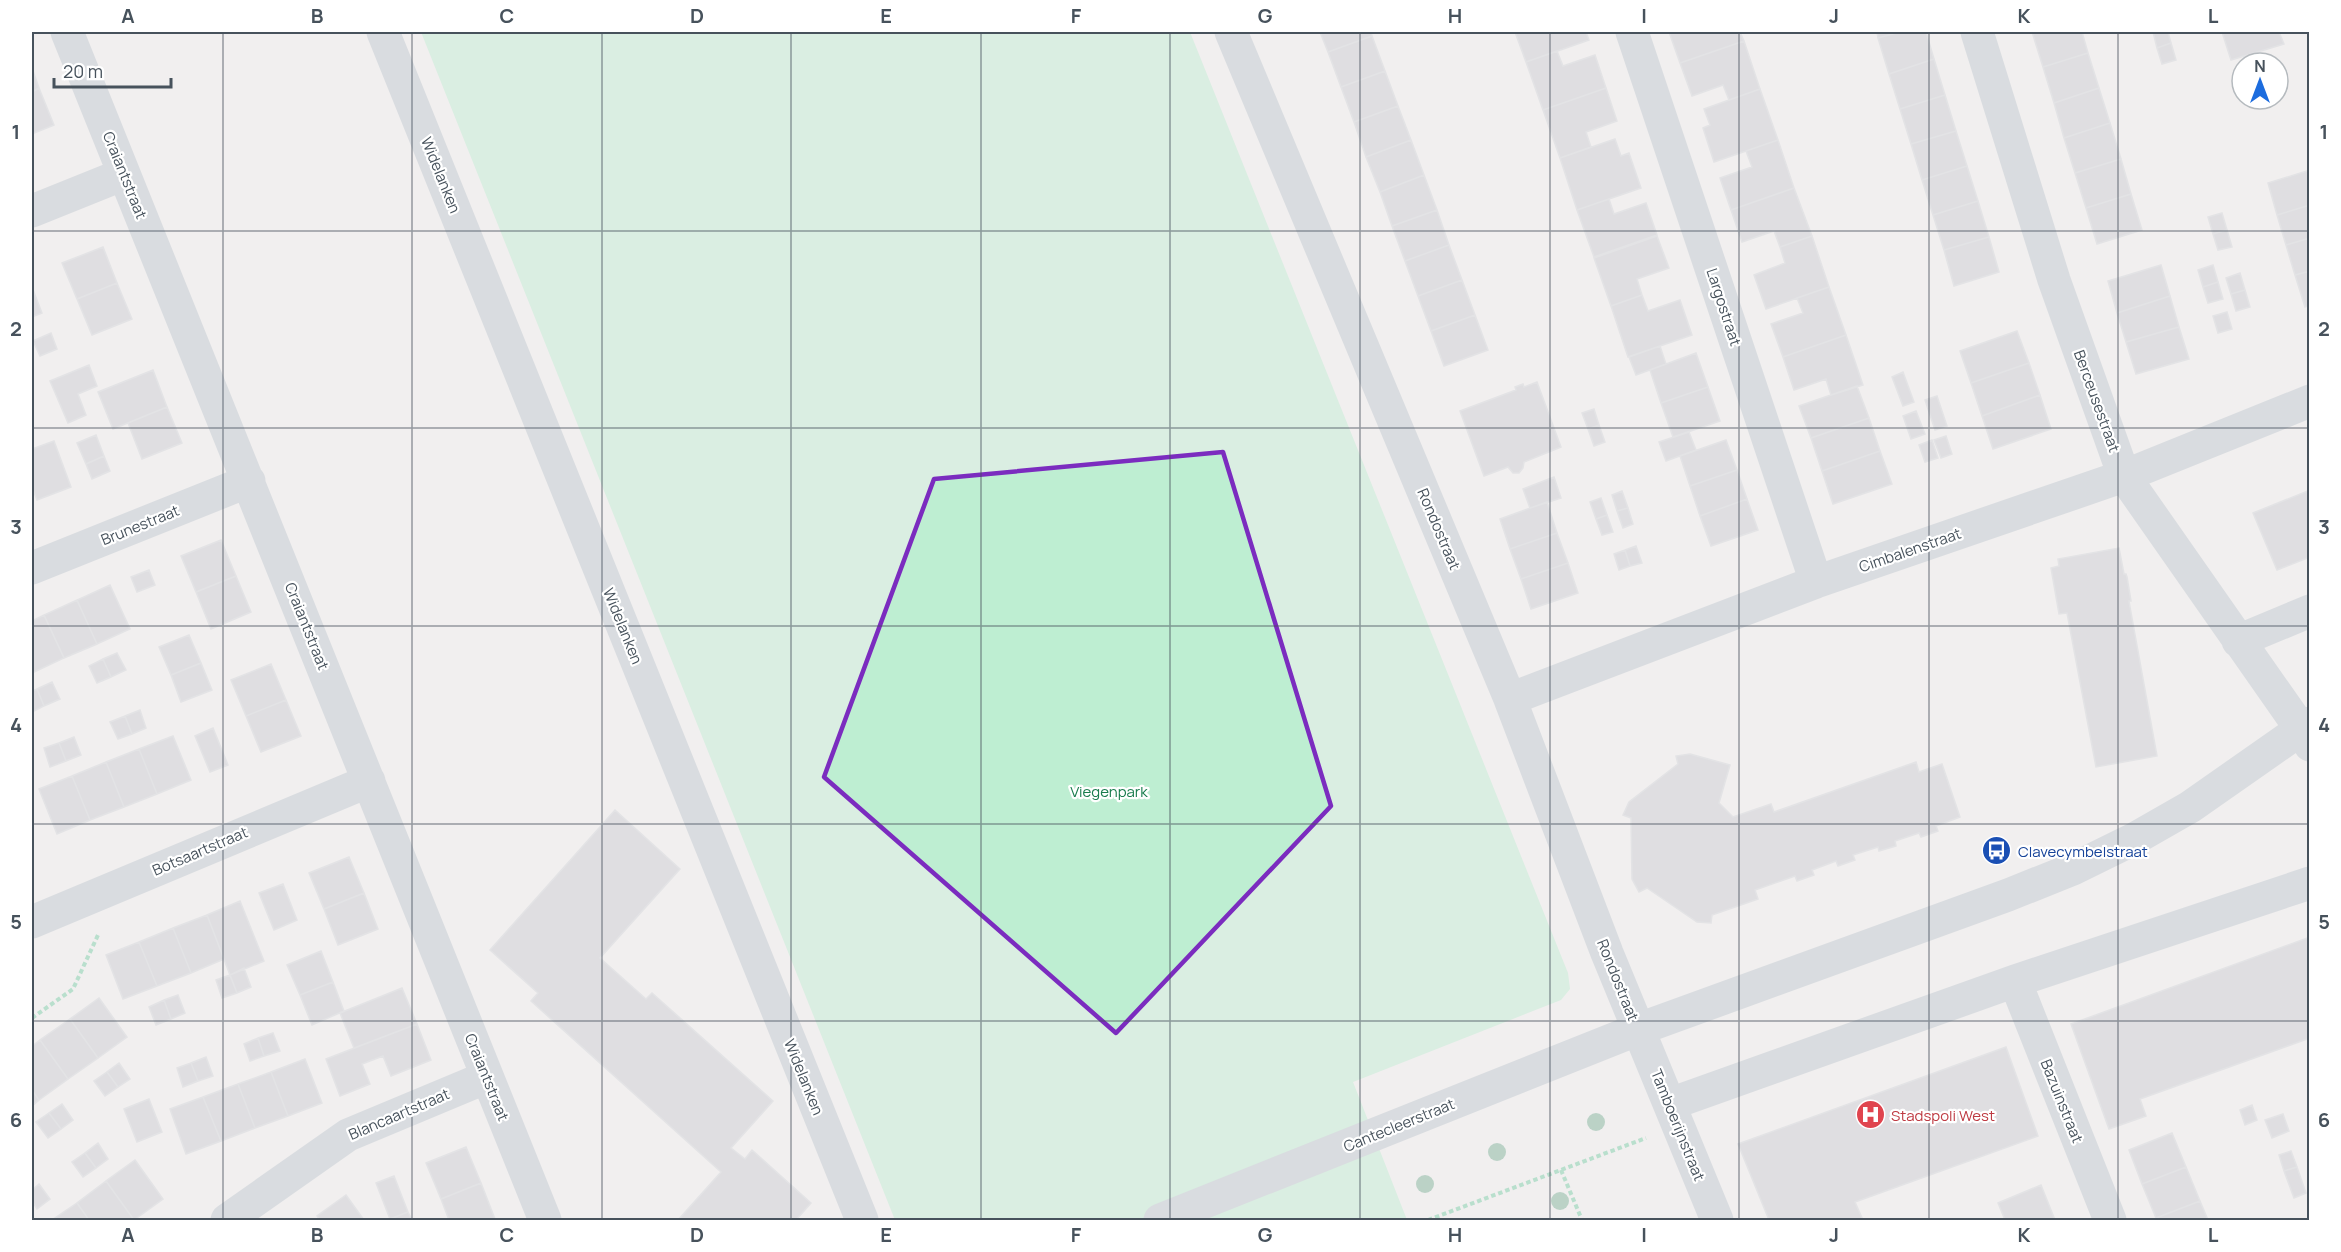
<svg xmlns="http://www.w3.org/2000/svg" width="2341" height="1252" font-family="Manrope,sans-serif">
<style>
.green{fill:#beeed2}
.building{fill:#c9cbd1;stroke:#d3d5da;stroke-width:1.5}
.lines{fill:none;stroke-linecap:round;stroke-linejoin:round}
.path{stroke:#76cca4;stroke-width:4;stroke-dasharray:4.5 3;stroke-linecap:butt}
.minor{stroke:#bdc6ce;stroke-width:33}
.tertiary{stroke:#bdc6ce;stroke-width:33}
.tree{fill:#7ab096}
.marked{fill:none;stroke:#7b2cbf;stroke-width:4.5;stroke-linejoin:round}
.grid{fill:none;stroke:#47525c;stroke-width:1.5;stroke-opacity:0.55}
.labels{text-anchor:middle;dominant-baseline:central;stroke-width:4.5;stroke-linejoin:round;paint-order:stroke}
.street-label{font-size:15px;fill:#47525c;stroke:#fff}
.park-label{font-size:15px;fill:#197c4d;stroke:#fff}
.transit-label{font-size:15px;fill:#164399;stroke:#fff;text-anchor:start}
.health-label{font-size:15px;fill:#be3a42;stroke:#fff;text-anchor:start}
.neatline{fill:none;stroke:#47525c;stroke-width:2}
.grid-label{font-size:20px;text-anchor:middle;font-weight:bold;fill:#47525c}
</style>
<rect width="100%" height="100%" fill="#f1efef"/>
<path class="green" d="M421,32H1190L1568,973L1570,989L1561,1000L1353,1082L1407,1220H895Z"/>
<path class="building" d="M1320,32H1371L1372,36L1328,52Z
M1515,32H1586L1589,40L1526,62Z
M1669,32H1740L1744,41L1680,63Z
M1877,32H1900L1878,38Z
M1900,32H1926L1934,59L1889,74L1878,38Z
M2032,32H2082L2088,53L2043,67Z
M2153,32H2168L2171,43L2157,48Z
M2222,32H2279L2284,44L2231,60Z
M1372,36L1385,71L1341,87L1328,52Z
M1744,41L1760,89L1729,100L1723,85L1692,96L1680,63Z
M2171,43L2176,60L2162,64L2157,48Z
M1557,51L1563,66L1595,55L1606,88L1543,110L1526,62Z
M2088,53L2099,88L2054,103L2043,67Z
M1934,59L1945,95L1900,109L1889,74Z
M32,68L39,88L32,92Z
M1385,71L1398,106L1354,122L1341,87Z
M39,88L54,125L32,134V92Z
M1606,88L1617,121L1586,132L1591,147L1560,158L1543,110Z
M2099,88L2110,123L2064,138L2054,103Z
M1760,89L1778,140L1714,162L1703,128L1710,125L1704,109Z
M1945,95L1956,131L1911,144L1900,109Z
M1398,106L1411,140L1366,157L1354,122Z
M2110,123L2121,159L2075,173L2064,138Z
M1956,131L1967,166L1922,180L1911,144Z
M1615,139L1621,156L1629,153L1641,188L1577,210L1560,158Z
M1411,140L1424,175L1380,192L1366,157Z
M1778,140L1794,188L1731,210L1720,178L1752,167L1746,151Z
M2121,159L2131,194L2086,208L2075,173Z
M1967,166L1978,201L1933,215L1922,180Z
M2310,170V205L2277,215L2268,183Z
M1424,175L1437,210L1392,226L1380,192Z
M1794,188L1812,236L1780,247L1774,231L1742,242L1731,210Z
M2131,194L2142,230L2097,244L2086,208Z
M1609,199L1614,214L1646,203L1657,235L1594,257L1577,210Z
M1978,201L1989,237L1944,250L1933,215Z
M2310,205V238L2286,245L2277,215Z
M1437,210L1449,245L1405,261L1392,226Z
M2222,213L2227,230L2213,234L2208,217Z
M2227,230L2232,247L2218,250L2213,234Z
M1657,236L1669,268L1637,279L1642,295L1611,306L1594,258Z
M1812,236L1829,287L1766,309L1754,275L1785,263L1780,247Z
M1989,237L1999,272L1954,286L1944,250Z
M2310,238V271L2295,275L2286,245Z
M1449,245L1462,280L1418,296L1405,261Z
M103,247L117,283L77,299L62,263Z
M2161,265L2170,296L2117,313L2108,281Z
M2213,265L2218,282L2203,287L2198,270Z
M2310,271V305L2305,307L2295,275Z
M2240,273L2245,290L2231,294L2226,278Z
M1462,280L1475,315L1431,331L1418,296Z
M2218,282L2223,299L2208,303L2203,287Z
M117,283L132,319L92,335L77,299Z
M32,287L42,313L32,317Z
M1829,287L1846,335L1783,357L1771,324L1803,313L1797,298Z
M2245,290L2250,307L2236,311L2231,294Z
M1642,295L1648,311L1680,300L1692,335L1628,357L1611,306Z
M2170,296L2179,327L2126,342L2117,313Z
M2227,312L2232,329L2218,333L2213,316Z
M1475,315L1488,350L1444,366L1431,331Z
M2179,327L2189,359L2136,374L2126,342Z
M2017,331L2029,363L1971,383L1960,351Z
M51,333L57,349L40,356L33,341Z
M1846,335L1863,385L1831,395L1826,379L1794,390L1783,357Z
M1660,346L1666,364L1636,375L1629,357Z
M1696,353L1708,387L1661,403L1650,370Z
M2029,363L2040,395L1982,416L1971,383Z
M89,365L97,386L78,394L86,415L68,423L50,381Z
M153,370L167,407L113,429L98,392Z
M1903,372L1914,402L1903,406L1892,377Z
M1537,382L1561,447L1524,462L1523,468L1519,473H1513L1508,467L1484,476L1460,411L1516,390L1515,387L1523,384L1524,387Z
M1857,386L1869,418L1811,438L1799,406Z
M1708,387L1720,421L1673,437L1661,403Z
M2040,395L2051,429L1993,449L1982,416Z
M1937,396L1947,426L1935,430L1925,400Z
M167,407L182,443L142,459L128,423Z
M1594,409L1599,425L1588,429L1582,413Z
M1916,411L1925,434L1911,439L1903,416Z
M1869,418L1880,451L1822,471L1811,438Z
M1599,425L1605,442L1594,446L1588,429Z
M1689,432L1696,450L1666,461L1659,442Z
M96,435L104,456L86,464L77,443Z
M1946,436L1952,454L1941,458L1934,440Z
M1726,440L1737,470L1690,486L1680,456Z
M1932,440L1938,458L1925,462L1919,445Z
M54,441L71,487L37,500L32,487V449Z
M1880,451L1892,484L1833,504L1822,471Z
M104,456L110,471L92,479L86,464Z
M1737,470L1747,499L1700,516L1690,486Z
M1554,477L1561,498L1530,508L1523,489Z
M2310,490V557L2277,570L2253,513Z
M1622,491L1628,508L1617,511L1612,495Z
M1601,498L1607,515L1596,519L1590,502Z
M1747,499L1758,530L1711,546L1700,516Z
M1547,502L1557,533L1510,549L1500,519Z
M1628,508L1633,524L1623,528L1617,511Z
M1607,515L1613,532L1602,535L1596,519Z
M1557,533L1568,563L1521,579L1510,549Z
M221,540L236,576L196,592L181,556Z
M1636,546L1642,563L1630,566L1625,550Z
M2119,548L2124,574H2126L2127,577L2131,601H2129L2130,607L2157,756L2096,767L2067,613L2059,614L2051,568L2059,566L2058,559Z
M1625,550L1630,566L1619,570L1614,554Z
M1568,563L1578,593L1531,609L1521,579Z
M149,570L155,585L137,592L131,577Z
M236,576L251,612L211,629L196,592Z
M110,585L130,629L97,644L77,600Z
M77,600L97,644L64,658L44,615Z
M44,615L64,658L32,673V621Z
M189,635L201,663L171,675L159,647Z
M117,653L126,670L111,677L103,659Z
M103,659L111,677L97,683L89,666Z
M201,663L212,690L181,702L171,675Z
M271,664L286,700L246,716L231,680Z
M52,682L60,699L44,706L37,689Z
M37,689L44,706L32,712V691Z
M286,700L301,736L261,752L246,716Z
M140,710L146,728L132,734L125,716Z
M125,716L132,734L118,739L110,722Z
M213,728L228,765L210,772L195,736Z
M173,736L191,780L157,794L139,749Z
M74,737L81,755L66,761L59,743Z
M59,743L66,761L50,767L44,748Z
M139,749L157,794L124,807L106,762Z
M1690,754L1730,765L1719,803L1733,817L1771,804L1774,812L1916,762L1919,772L1942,764L1960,817L1936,826L1938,831L1921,837L1919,833L1895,841L1896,846L1879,851L1878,847L1853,855L1855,860L1838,866L1836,861L1812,870L1814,875L1797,881L1795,876L1755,890L1758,899L1712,915L1711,923L1697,922L1647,888L1639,892L1632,879L1631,818L1623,815L1629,802L1678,764L1676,756Z
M106,762L124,807L90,820L72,776Z
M72,776L90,820L57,834L39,789Z
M615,810L680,869L600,958L646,999L652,993L773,1101L731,1148L745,1159L752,1150L811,1203L796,1220H678L721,1172L531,1001L538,993L490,950Z
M349,857L364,893L324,909L309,873Z
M283,884L297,920L274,930L259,893Z
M364,893L378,929L338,945L324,909Z
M240,901L264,961L230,975L207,915Z
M207,915L224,959L191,973L173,928Z
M173,928L191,973L157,986L139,942Z
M2310,937V1038L2140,1099L2146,1116L2109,1129L2071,1024Z
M139,942L157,986L123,999L106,955Z
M321,951L333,982L300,995L287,965Z
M244,968L251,987L237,993L230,975Z
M230,975L237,993L222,998L216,980Z
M333,982L344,1011L312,1025L300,995Z
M402,988L417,1024L354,1048L340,1013Z
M178,995L185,1013L171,1019L164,1000Z
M99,998L127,1037L98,1058L70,1019Z
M164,1000L171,1019L156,1025L149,1007Z
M70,1019L98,1058L68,1079L40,1040Z
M417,1024L431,1060L391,1076L383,1056L362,1064L370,1084L340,1096L326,1059Z
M273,1033L280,1051L264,1056L258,1038Z
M258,1038L264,1056L250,1061L244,1044Z
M40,1040L68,1079L39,1100L32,1090V1046Z
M2006,1047L2038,1136L1855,1202L1863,1220H1769L1738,1144Z
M206,1057L213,1076L198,1081L191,1063Z
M305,1059L322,1103L288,1116L271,1072Z
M119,1063L130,1079L118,1087L107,1072Z
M191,1063L198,1081L183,1087L177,1068Z
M107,1072L118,1087L105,1096L94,1081Z
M271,1072L288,1116L255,1128L238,1084Z
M238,1084L255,1128L221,1141L203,1097Z
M32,1090L39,1100L32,1106Z
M203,1097L221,1141L186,1154L170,1109Z
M149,1099L162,1132L137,1142L124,1109Z
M62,1104L73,1120L61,1129L49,1113Z
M2252,1105L2257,1120L2245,1125L2240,1110Z
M49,1113L61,1129L48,1138L36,1122Z
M2283,1114L2289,1131L2272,1138L2265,1120Z
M2172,1133L2186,1167L2142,1184L2129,1150Z
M98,1143L108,1159L96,1168L85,1153Z
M466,1147L481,1183L441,1199L426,1163Z
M2291,1151L2297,1167L2284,1171L2279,1155Z
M85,1153L96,1168L83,1177L72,1162Z
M135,1160L163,1199L134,1220L106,1181Z
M2186,1167L2200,1201L2156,1218L2142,1184Z
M2297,1167L2306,1193L2294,1198L2284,1171Z
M394,1176L408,1212L390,1219L376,1183Z
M106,1181L134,1220H89L77,1203Z
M481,1183L495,1219L449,1220L441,1199Z
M39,1184L50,1199L37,1209L32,1201V1190Z
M2041,1185L2055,1220H2005L1998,1203Z
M346,1195L364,1220H320L317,1216Z
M2200,1201L2208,1220H2157L2156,1218Z
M77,1203L89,1220H52Z
M408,1212L412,1220H390V1219Z"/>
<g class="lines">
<path class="path" d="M32,1018L73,989L98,935
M1561,1170L1582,1220
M1428,1220L1646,1138"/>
<path class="minor" d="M67,32L545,1220
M383,32L862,1220
M1231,32L1510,699L1607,953L1717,1220
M1632,32L1816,582
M1977,32L2054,280L2124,476L2301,729L2310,745
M32,211L124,174
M32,568L249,481
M2238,641L2310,611
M1510,699L1816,582L2124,476L2310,401
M32,922L369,781
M2015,981L2110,1220
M1670,1104L2015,981L2310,883
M227,1220L348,1135L487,1077"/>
<path class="tertiary" d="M1160,1220L1639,1029L2008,895L2073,869L2134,839L2190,807L2310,723"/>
</g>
<g class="tree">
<circle cx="1596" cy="1122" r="9"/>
<circle cx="1497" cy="1152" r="9"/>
<circle cx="1425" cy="1184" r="9"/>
<circle cx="1560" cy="1201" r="9"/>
</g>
<path d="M0 0H2341V1252H0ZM1223,452L1331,806L1116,1033L824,777L934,479Z" fill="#f1efef" fill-opacity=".55" fill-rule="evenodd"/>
<path class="marked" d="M1223,452L1331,806L1116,1033L824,777L934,479Z"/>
<path class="grid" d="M223,32V1220M412,32V1220M602,32V1220M791,32V1220M981,32V1220M1170,32V1220M1360,32V1220M1550,32V1220M1739,32V1220M1929,32V1220M2118,32V1220M32,231H2310M32,428H2310M32,626H2310M32,824H2310M32,1021H2310"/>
<defs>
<symbol id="bus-disc" viewBox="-11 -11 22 22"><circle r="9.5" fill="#1a4fb4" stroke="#fff"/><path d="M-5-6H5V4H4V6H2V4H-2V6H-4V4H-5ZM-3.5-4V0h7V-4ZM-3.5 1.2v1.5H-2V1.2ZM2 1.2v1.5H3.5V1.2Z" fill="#fff"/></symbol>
<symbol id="hospital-disc" viewBox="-11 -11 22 22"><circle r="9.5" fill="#e0444e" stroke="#fff"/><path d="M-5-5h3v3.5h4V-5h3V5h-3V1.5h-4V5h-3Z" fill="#fff"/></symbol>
</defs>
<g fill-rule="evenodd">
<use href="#bus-disc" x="1980" y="834" width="33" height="33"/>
<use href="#hospital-disc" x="1854" y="1098" width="33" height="33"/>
</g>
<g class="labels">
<g class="street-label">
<text transform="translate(125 175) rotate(68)">Craiantstraat</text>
<text transform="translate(441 175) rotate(68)">Widelanken</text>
<text transform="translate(1724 307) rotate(72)">Largostraat</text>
<text transform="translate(2097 401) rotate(70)">Berceusestraat</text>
<text transform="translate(140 525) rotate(-22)">Brunestraat</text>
<text transform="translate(1439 529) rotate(67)">Rondostraat</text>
<text transform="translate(1910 550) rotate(-19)">Cimbalenstraat</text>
<text transform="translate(307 626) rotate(68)">Craiantstraat</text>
<text transform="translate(623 626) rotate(68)">Widelanken</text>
<text transform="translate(200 851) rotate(-23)">Botsaartstraat</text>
<text transform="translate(1618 980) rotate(68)">Rondostraat</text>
<text transform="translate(487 1077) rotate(68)">Craiantstraat</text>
<text transform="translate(804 1077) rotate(68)">Widelanken</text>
<text transform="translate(2062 1101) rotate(68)">Bazuinstraat</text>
<text transform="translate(399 1114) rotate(-23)">Blancaartstraat</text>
<text transform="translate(1399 1125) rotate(-22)">Cantecleerstraat</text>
<text transform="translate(1678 1125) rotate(68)">Tamboerijnstraat</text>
</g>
<g class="park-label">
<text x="1109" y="791">Viegenpark</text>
</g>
<g class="transit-label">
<text x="2018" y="851">Clavecymbelstraat</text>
</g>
<g class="health-label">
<text x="1891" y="1115">Stadspoli West</text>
</g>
</g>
<rect width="2341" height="1252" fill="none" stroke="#ffffff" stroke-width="66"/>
<g transform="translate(2260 81)"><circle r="28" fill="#ffffff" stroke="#b5babe" stroke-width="1.5"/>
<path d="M0-4.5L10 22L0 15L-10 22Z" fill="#1c6cde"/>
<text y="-9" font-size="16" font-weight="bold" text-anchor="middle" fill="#47525c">N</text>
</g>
<path d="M54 78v9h117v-9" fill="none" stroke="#47525c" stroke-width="3"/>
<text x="63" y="78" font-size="18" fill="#47525c" stroke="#ffffff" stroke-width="4.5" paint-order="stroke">20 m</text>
<rect x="33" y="33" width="2275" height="1186" class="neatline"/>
<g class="grid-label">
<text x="128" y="23">A</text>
<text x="317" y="23">B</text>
<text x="507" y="23">C</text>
<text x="697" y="23">D</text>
<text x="886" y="23">E</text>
<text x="1076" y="23">F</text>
<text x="1265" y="23">G</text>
<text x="1455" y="23">H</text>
<text x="1644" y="23">I</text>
<text x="1834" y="23">J</text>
<text x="2024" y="23">K</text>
<text x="2213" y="23">L</text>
<text x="16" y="139">1</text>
<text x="2324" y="139">1</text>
<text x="16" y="336">2</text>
<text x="2324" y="336">2</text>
<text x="16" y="534">3</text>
<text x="2324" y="534">3</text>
<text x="16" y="732">4</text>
<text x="2324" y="732">4</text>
<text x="16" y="929">5</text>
<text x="2324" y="929">5</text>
<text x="16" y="1127">6</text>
<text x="2324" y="1127">6</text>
<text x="128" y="1242">A</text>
<text x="317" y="1242">B</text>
<text x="507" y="1242">C</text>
<text x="697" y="1242">D</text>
<text x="886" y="1242">E</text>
<text x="1076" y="1242">F</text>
<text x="1265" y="1242">G</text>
<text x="1455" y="1242">H</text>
<text x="1644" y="1242">I</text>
<text x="1834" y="1242">J</text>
<text x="2024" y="1242">K</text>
<text x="2213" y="1242">L</text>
</g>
</svg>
